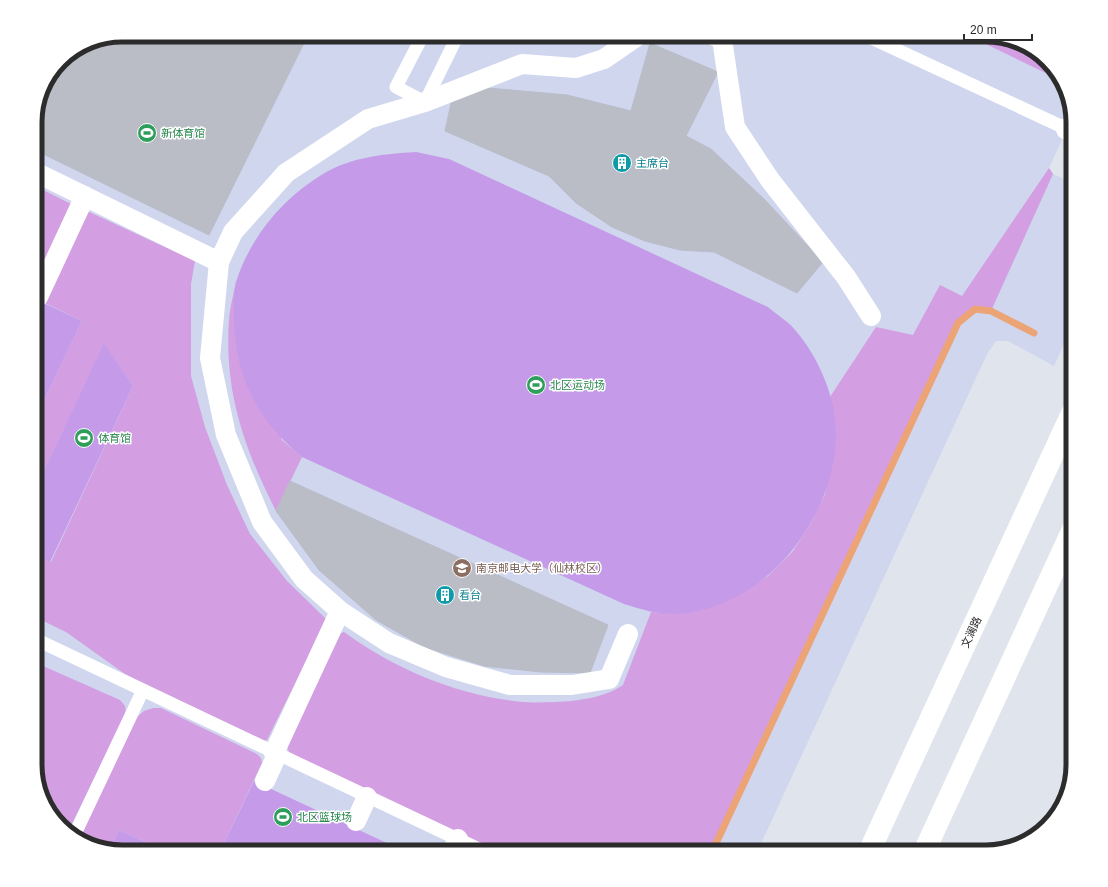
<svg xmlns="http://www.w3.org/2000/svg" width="1108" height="887" font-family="Arial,'Noto Sans SC',sans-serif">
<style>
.education{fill:#cfd6ee}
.green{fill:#d39ee2}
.pitch{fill:#c49ae9}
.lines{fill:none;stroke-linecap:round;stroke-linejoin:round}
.stream{stroke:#eca376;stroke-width:7}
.building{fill:#bbbdc6;stroke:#b9bcc9}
.service{stroke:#fff;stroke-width:13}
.pedestrian{stroke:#fff;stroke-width:20}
.minor{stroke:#fff;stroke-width:22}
.secondary{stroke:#fff;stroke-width:22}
.labels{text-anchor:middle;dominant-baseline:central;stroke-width:3;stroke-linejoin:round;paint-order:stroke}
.leisure-label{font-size:11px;fill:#27864d;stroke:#fff;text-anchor:start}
.culture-label{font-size:11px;fill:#0d838f;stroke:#fff;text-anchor:start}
.education-label{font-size:11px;fill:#785e54;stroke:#fff;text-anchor:start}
.street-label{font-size:11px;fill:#2c2c2c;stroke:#fff}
.rim{fill:none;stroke:#2c2c2c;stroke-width:5}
</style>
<rect width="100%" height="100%" fill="#dfe4ed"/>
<path class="education" d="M122,35H986L1014,40L1043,57L1064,84L1072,117L1049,168L1053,174L1073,183V324L1054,366L1008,341H996L987,354L757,852H122L94,847L65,830L44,804L35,770V116L44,84L65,57L89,42Z"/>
<path class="green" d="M967,35H986L1014,40L1043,57L1059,77H1054Z
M1049,168L1053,174L991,311L975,309L958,323L712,852H499L290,754L286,745L341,633L344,632C396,670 459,696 523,702C534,703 545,702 556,702C578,701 604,698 623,685L651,612L675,614L731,599L768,576L793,551L811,523L825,494L836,434L830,397L876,327L913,335L940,285L962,296Z
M35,186L73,205L35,287Z
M87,211L195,261L191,284V376L205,427L227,485L250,534L287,581L325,618V623L267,740L263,741L125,674L66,632L35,617V555L51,562L133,386L104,344L35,490V419L82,321L43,302Z
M236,281L234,312L282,440L302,457L276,511C244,448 224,391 229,320C230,307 234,293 236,281Z
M35,666H43L120,700L125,706L126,713L68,832L44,804L35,770Z
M153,708H161L257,754L261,758L262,763L220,852H167L119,830L109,850L94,847L79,839L137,717L144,711Z"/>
<path class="pitch" d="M416,152L449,159L768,307C777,315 789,322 796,331C819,358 836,398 836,434C835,520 764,610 674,614C656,614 640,609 624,604L302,457C258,421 236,378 234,321C234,309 233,291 237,279C252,235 283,198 323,174C351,157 384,154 416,152Z
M35,299L82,321L35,419Z
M104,343L133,386L50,562L35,555V490Z
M254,781L406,852H220Z
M119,830L167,852H122L109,850Z"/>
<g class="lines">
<path class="stream" d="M712,852L958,323L975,309L991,311L1034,333"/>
</g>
<path class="building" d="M122,35H308L209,235L35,150V116L44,84L65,57L89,42Z
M650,43L718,72L686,136L711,149L765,200L823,262L797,293L714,252L680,250L645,241L612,227L576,203L549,176L445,131L455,85L567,95L631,111Z
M290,481L608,625L590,673L541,672L484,666L424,647L376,620L319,570L276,511Z"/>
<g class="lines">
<path class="service" d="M423,35L396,87L425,102L458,35
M865,35L1067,129
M35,639L485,852
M74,836L143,690"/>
<path class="pedestrian" d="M713,35L722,39L735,127L770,180L846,277L871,316
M35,172L219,262L210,358L226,435L262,522L304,579L340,611L274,753
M219,262L233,232L286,173L368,119L425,102L522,64L576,68L604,59L639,35
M38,297L85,196
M340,611L389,643L446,667L510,685H572L609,679L628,634
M265,781L277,755
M356,821L367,797
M452,852L458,839"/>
<path class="minor" d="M1067,129L1073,132"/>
<path class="secondary" d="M869,852L1073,411
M924,852L1073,529"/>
</g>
<defs>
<symbol id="stadium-disc" viewBox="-11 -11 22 22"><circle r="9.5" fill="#2e9e5b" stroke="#fff"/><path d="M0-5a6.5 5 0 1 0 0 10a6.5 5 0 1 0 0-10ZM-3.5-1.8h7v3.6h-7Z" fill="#fff"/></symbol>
<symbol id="building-disc" viewBox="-11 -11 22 22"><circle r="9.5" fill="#0f9aa8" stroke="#fff"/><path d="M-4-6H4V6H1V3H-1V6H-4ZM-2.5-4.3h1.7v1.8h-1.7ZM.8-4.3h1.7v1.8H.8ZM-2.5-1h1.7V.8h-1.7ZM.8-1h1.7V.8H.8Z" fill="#fff"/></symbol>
<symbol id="university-disc" viewBox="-11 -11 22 22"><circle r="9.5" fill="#8d6e63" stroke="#fff"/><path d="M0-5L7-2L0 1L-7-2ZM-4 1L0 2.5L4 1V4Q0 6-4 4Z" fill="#fff"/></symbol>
</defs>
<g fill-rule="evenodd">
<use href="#stadium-disc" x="136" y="122" width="22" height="22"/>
<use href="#building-disc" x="611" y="152" width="22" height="22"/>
<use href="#stadium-disc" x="525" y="374" width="22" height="22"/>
<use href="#stadium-disc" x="73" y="427" width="22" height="22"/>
<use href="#university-disc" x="451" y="557" width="22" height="22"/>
<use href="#building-disc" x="434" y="584" width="22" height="22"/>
<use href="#stadium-disc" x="272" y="806" width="22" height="22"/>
</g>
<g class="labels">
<g class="leisure-label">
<text x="161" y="133">新体育馆</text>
<text x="550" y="385">北区运动场</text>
<text x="98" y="438">体育馆</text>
<text x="297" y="817">北区篮球场</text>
</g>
<g class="culture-label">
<text x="636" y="163">主席台</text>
<text x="459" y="595">看台</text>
</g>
<g class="education-label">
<text x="476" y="568">南京邮电大学（仙林校区）</text>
</g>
<g class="street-label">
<text transform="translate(971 632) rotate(-65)">文澜路</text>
</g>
</g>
<path d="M0 0H1108V887H0ZM122 42H986A80 80 0 0 1 1066 122V765A80 80 0 0 1 986 845H122A80 80 0 0 1 42 765V122A80 80 0 0 1 122 42Z" fill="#fff" fill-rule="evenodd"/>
<path class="rim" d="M122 42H986A80 80 0 0 1 1066 122V765A80 80 0 0 1 986 845H122A80 80 0 0 1 42 765V122A80 80 0 0 1 122 42Z"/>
<path d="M964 34v6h68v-6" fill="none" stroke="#2c2c2c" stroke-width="2"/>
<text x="970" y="34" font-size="12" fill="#2c2c2c" stroke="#ffffff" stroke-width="3" paint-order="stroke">20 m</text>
</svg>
